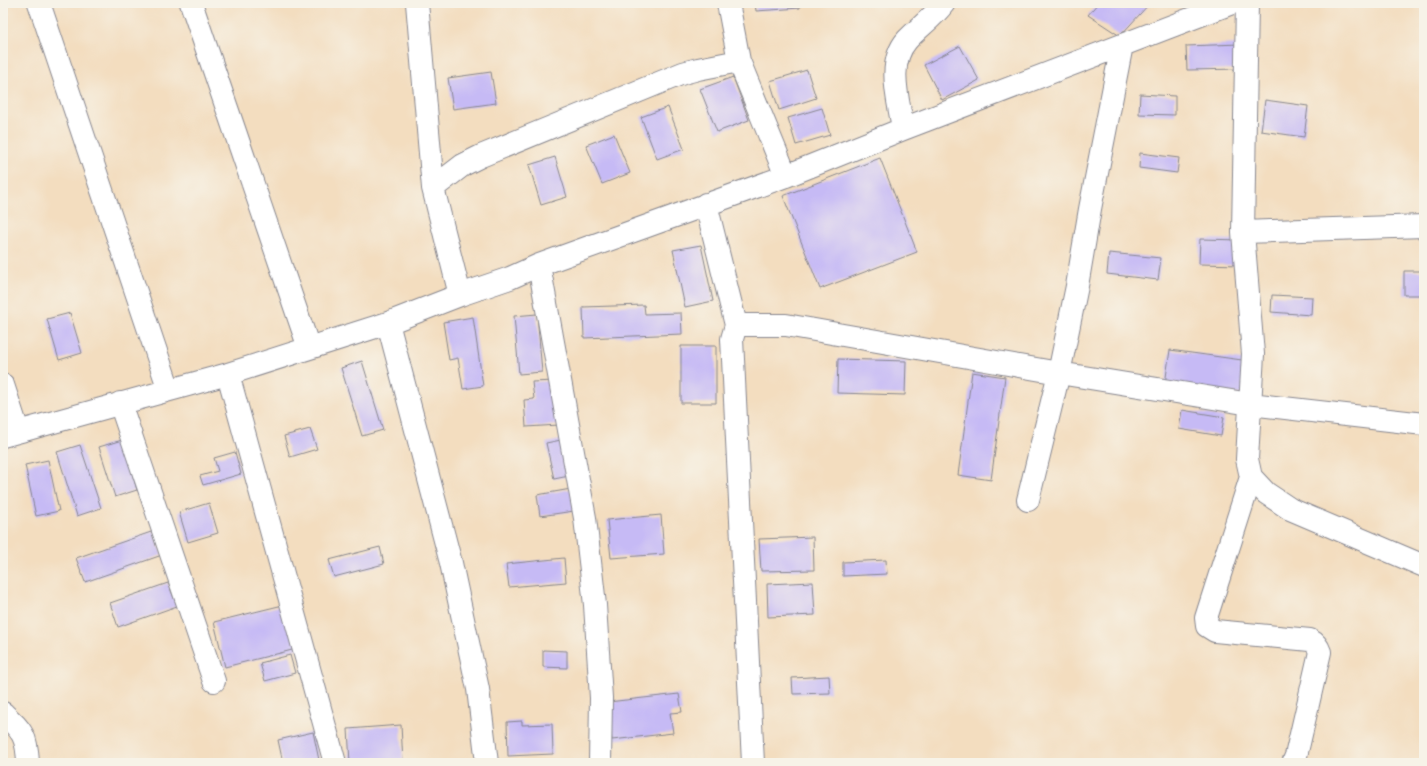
<svg xmlns="http://www.w3.org/2000/svg" width="1427" height="766" font-family="'Playpen Sans',sans-serif">
<style>
.building{fill:#c6baf5}
.lines{fill:none;stroke-linecap:round;stroke-linejoin:round}
.street-casing{stroke:#87868e;stroke-width:24}
.street{stroke:#fff;stroke-width:22}
</style>
<rect width="100%" height="100%" fill="#f7f3e8"/>
<filter id="ink" filterUnits="userSpaceOnUse"><feTurbulence type="fractalNoise" baseFrequency=".025" numOctaves="2"/><feDisplacementMap in="SourceGraphic" scale="8" xChannelSelector="R" yChannelSelector="G"/><feConvolveMatrix kernelMatrix="1 2 1 2 8 2 1 2 1" color-interpolation-filters="sRGB"/></filter>
<filter id="wash" filterUnits="userSpaceOnUse"><feTurbulence type="fractalNoise" baseFrequency=".012" numOctaves="4" result="noise"/><feDisplacementMap in="SourceGraphic" scale="16" xChannelSelector="R" yChannelSelector="G"/><feGaussianBlur stdDeviation="0.9" result="paint"/><feColorMatrix in="noise" values="0 0 0 0 0 0 0 0 0 0 0 0 0 0 0 0 0 1.4 0 .05"/><feComposite in="paint" operator="in"/></filter>
<g filter="url(#wash)">
<rect width="100%" height="100%" fill="#f3ddbf"/>
<g id="blocks">
<path class="building" d="M755,3H800V8L756,11Z
M1098,3H1150L1120,36L1088,15Z
M1240,44L1241,69L1187,70L1186,46Z
M960,46L979,80L942,100L924,65Z
M807,70L816,98L779,110L770,81Z
M491,72L496,103L453,109L448,78Z
M733,77L749,120L717,132L700,89Z
M1140,94L1175,96V115L1139,114Z
M1265,100L1308,106L1304,137L1261,131Z
M668,107L684,149L657,159L641,117Z
M822,108L830,135L796,145L788,118Z
M614,134L630,173L602,184L586,145Z
M1140,153L1179,158L1177,173L1139,168Z
M555,157L567,197L541,205L529,165Z
M880,158L917,252L820,289L783,196Z
M1200,239L1242,240L1241,265L1199,264Z
M701,245L713,301L685,307L673,250Z
M1109,253L1161,258L1158,280L1107,274Z
M1404,271H1424V295H1404Z
M1272,295L1312,297L1311,315L1271,312Z
M644,305L645,314L681,313L682,334L584,338L583,307Z
M70,313L82,353L59,360L47,319Z
M537,314L542,372L519,374L514,316Z
M473,317L483,386L463,389L458,358L449,360L443,322Z
M681,346H716V403H681Z
M1170,350L1249,361L1244,395L1165,384Z
M838,359L906,361L905,395L837,393Z
M362,361L383,430L362,436L341,368Z
M972,372L1005,377L991,480L958,475Z
M555,381L559,425L526,427L524,400L534,399L532,382Z
M1182,410L1224,417L1221,436L1179,429Z
M310,429L317,449L290,457L284,436Z
M566,439L574,475L554,479L546,443Z
M122,440L137,490L115,497L99,447Z
M80,445L101,508L77,516L57,452Z
M235,452L241,474L203,485L200,476L218,471L214,458Z
M48,460L59,511L36,516L25,465Z
M571,489L574,511L540,516L537,495Z
M209,503L218,533L188,542L179,512Z
M661,515L664,554L611,558L607,520Z
M154,531L162,555L85,582L76,558Z
M813,537L814,570L761,571L759,539Z
M380,547L384,564L334,577L329,560Z
M564,558L566,582L509,587L506,564Z
M886,560L887,574L843,576V562Z
M813,582L815,615L768,617L767,584Z
M168,583L177,606L118,627L110,603Z
M283,605L300,648L225,667L214,622Z
M543,650L567,651V668L543,667Z
M290,655L295,673L265,681L260,663Z
M829,676L830,693L793,694L792,678Z
M679,694L682,712L670,713L673,733L612,740L608,702Z
M522,721V725L552,724L553,754L508,756L507,722Z
M401,725L403,763H350L348,729Z
M313,732L319,760L308,763H283L278,740Z"/>
</g>
</g>
<g filter="url(#ink)">
<use href="#blocks" fill-opacity="0" stroke="#87868e" stroke-width="1"/>
<g class="lines">
<defs>
<path id="street" d="M39,3L169,390
M191,3L309,348
M417,3L433,188L460,295
M728,3L739,61L786,176
M1247,3L1243,232L1253,354L1247,459L1251,477L1266,493L1290,509L1424,566
M903,129C899,101 886,64 907,40C919,27 934,17 944,3
M433,188L463,165L481,156L683,73L698,69L739,61
M706,204L736,325L732,339L753,763
M1243,232L1424,226
M539,265L585,518L595,605L601,698L600,763
M388,323L451,563L478,689L487,763
M736,325H786L1059,373L1250,404L1424,424
M228,374L335,763
M3,385L18,431
M120,403L214,681
M3,436L228,374L388,323L460,295L510,278L539,265L786,176L903,129L1232,3
M1251,477L1206,618L1207,626L1215,631L1310,640C1316,643 1318,646 1320,652L1296,756L1293,763
M1028,500L1059,373L1077,286L1090,209L1122,45
M3,713C22,731 27,735 28,763"/>
</defs>
<use href="#street" class="street-casing"/>
<use href="#street" class="street"/>
</g>
</g>
<rect width="1427" height="766" fill="none" stroke="#f7f3e8" stroke-width="16"/>
</svg>
